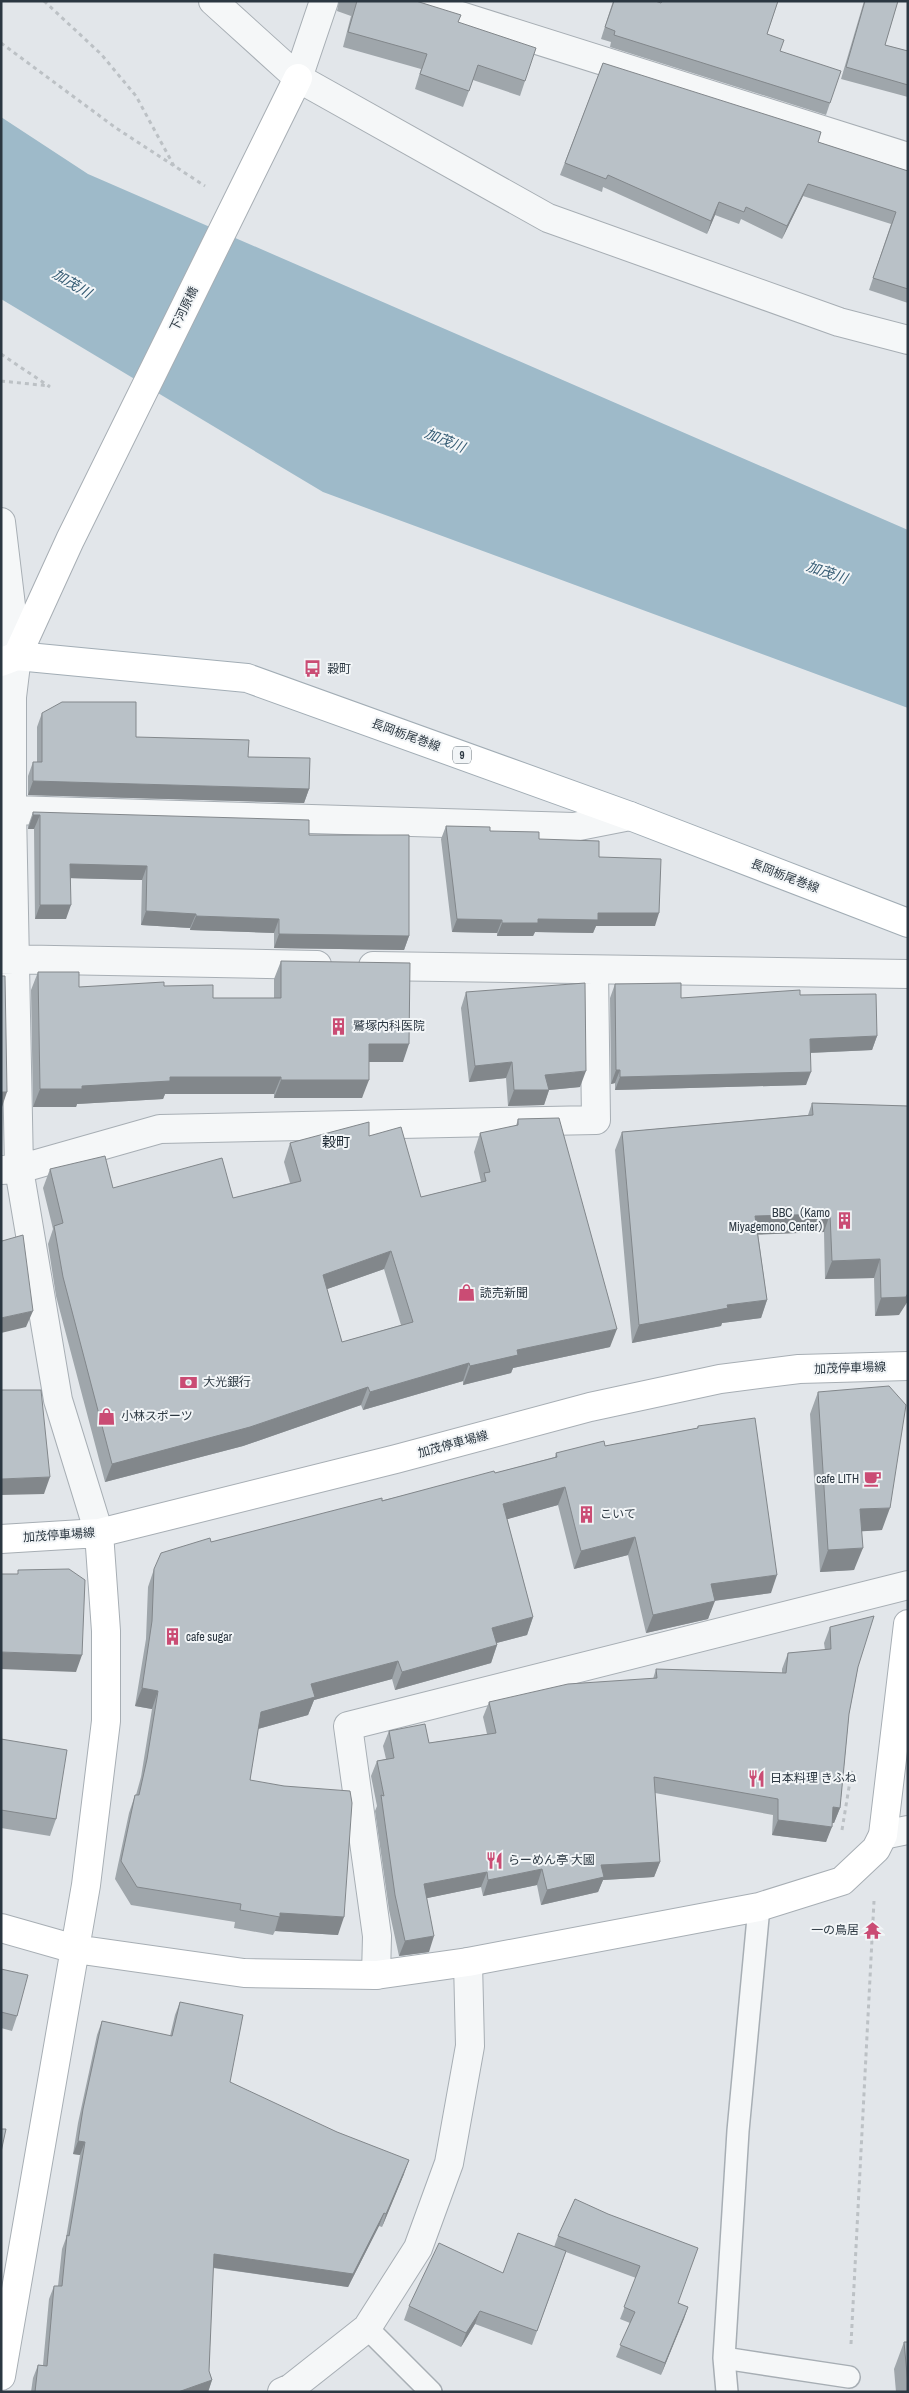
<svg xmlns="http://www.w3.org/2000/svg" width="909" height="2393" font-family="'Archivo Narrow','Noto Sans JP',sans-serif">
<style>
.water{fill:#9ebac9}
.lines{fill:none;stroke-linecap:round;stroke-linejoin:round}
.lane-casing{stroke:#a7aeb4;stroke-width:24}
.street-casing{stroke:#a7aeb4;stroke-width:30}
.secondary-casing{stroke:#a7aeb4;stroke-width:30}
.primary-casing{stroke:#a2adb5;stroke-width:30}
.path{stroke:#bcc1c5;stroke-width:3;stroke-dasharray:4 4;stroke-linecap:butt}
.lane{stroke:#f5f7f8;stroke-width:21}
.street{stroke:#f5f7f8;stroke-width:28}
.secondary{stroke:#fff;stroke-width:28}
.primary{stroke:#fff;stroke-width:28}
.wall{fill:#9fa6ab;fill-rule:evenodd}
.shaded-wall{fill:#82878b}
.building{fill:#b9c1c7;stroke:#82878b;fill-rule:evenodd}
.labels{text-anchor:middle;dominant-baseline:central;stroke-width:4;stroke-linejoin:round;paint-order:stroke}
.shield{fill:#f2f5f7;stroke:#677078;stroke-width:1}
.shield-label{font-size:11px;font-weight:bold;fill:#2b3741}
.street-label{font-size:12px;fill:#2b3741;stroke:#f2f5f7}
.poi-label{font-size:12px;fill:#2b3741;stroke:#f2f5f7;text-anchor:start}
.water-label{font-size:14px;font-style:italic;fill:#365c74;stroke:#f2f5f7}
.neighbourhood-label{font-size:14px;fill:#1d2832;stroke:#f2f5f7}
</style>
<rect width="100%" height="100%" fill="#e2e6ea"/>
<path class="water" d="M1,117L88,174L908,530V708L323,492L1,299Z"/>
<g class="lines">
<defs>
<path id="lane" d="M367,2328L431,2392
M724,2358L849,2377
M727,2392L724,2358L738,2131L759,1907"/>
<path id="street" d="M213,1L298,78L548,218L839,322L908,340
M413,1L908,157
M298,78L324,1
M1,522L17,656L12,697V810L19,1169L58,1400L99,1533
M12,810L574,827L630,816
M1,959L317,965
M373,966L908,974
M1,1170L19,1169L160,1129L596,1120L594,970
M883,1835L908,1830
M376,1975L377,1936L348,1726L908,1585
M282,2392L291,2388L367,2328L418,2248L449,2163L470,2046L468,1962"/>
<path id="secondary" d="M17,656L70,540L298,78
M1,1539L99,1533L396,1459L590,1407L720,1379L799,1369L908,1366
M1,1928L75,1949L244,1973L376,1975L468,1962L759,1907L842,1881L876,1849L883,1835L908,1624
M1,2376L86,1885L106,1721V1631L99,1533"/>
<path id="primary" d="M1,662L17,656L247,678L630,816L908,923"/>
</defs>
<use href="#lane" class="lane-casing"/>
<use href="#street" class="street-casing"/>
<use href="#secondary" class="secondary-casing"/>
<use href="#primary" class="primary-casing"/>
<path class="path" d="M44,1L101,54L136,96L174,166
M1,43L116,128L205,186
M1,354L50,387
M1,381L50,386
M842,1830L852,1769
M851,2344L874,1901"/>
<use href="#lane" class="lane"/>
<use href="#street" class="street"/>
<use href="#secondary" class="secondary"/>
<use href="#primary" class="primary"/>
</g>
<path class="wall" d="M339,1H416L458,22L525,81L520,96L473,80L463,107L415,89L421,69L343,47L351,16L337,11Z
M613,1H655L661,3V1H778L767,34L780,51L830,103L826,115L610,47L611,42L601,39Z
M864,1H898L885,45L908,51V97L841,79Z
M603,63L818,142L908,171V303L869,290L891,224L803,196L782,239L741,219L739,224L715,215L707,234L603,187L602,192L560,175Z
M42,713L136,737L248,757L309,789L304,803L28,795V776L33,762H37V727Z
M33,812L309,835L409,936L404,950L274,948V933L190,930V928L141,925L142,880L71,878L66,919H35L34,829H28V826Z
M446,826L490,831L539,839L599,857L655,926H596L593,933L535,932L533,936H497V933L452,932L441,839Z
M281,961L403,1062H369L362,1098H274V1094H165L163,1099L77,1104L76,1107H33L31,990L38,972L79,987L164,986L213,998H274V979Z
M615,984L681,998L800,995L877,1036L872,1050L811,1053L806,1085L615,1090V1083L611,1084L610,998Z
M466,992L580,1087L549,1090L544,1105L508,1106L506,1078L469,1082L461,1008Z
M812,1103L908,1106L899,1315L875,1316L874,1278L825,1279L824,1232L758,1234L767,1300L761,1318L722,1323L721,1326L632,1343L615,1150L622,1132L808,1115Z
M518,1119L610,1347L513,1368L511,1373L463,1385V1381L363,1410L361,1405L243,1446L105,1482L56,1296L48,1244L53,1229L43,1188L50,1169L113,1188L233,1198L290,1183L284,1162L290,1143L369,1136L421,1197L481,1182L474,1152L480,1133L516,1126ZM384,1269L401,1325L342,1342L327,1289Z
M818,1392L882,1530L862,1531L854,1570L820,1572L810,1414Z
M698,1426L771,1593L714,1601L708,1619L646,1633L628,1555L574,1569L558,1505L507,1519L533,1617L527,1635L496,1643L497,1645L491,1663L395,1690L392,1679L314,1700L308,1715L258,1729L250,1780L338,1935L275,1931L273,1935L234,1928L235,1922L131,1905L115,1879L129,1813L135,1795H136L141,1777L152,1709L135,1706L146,1639L148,1587L154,1569L211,1542L495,1473L555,1457L556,1453L605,1446L697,1428Z
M830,1627L858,1667L849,1714L840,1808L834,1823H832L826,1842L772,1835L773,1815L655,1793L660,1862L654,1877L603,1880L598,1892L541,1905L537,1885L483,1896L481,1887L427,1898L429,1952L399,1956L389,1910L375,1811L377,1806L371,1776L377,1761L386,1759L383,1746L389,1731L429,1743L487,1734L483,1717L489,1702L653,1679L656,1669L782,1673V1669L788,1653L825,1650L824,1643Z
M1,1739L56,1819L50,1836L1,1828Z
M1,1969L17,2016L12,2031L1,2028Z
M180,2002L230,2082L404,2174L382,2227L379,2226L348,2287L213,2268L209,2371L212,2380L208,2392H31L33,2378L38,2365H43L49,2299L54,2286H58L62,2249L66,2238L80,2155L73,2154L78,2123L97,2035L102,2021L170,2036L175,2015Z
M575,2199L678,2303L688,2307L661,2375L616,2357L630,2323L620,2319L636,2278L566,2252L532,2345L475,2324L461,2347L404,2320L409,2306L503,2273L554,2247L558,2236Z
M904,2342H908V2392H896L894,2369Z"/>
<path class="shaded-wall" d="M808,184L803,196L782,239L787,226Z
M719,202L715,215L707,234L711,221Z
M33,781L309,789L304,803L28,795Z
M33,815H40L34,829H28Z
M70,864L147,866L142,880L65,878Z
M40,905H71L66,919H35Z
M146,911L196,914L190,928L141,925Z
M598,913H659L655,926H596L593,933L535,932L533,936H497L502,923Z
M196,916L279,919L274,933L190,930Z
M457,919L502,920L497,933L452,932Z
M279,934L409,936L404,950L274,948Z
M877,1036L872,1050L805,1053L810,1039Z
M369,1044H409L403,1062H362Z
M512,1062L506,1078L469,1082L475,1066Z
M616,1070H620L615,1083L611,1084Z
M586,1071L580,1087L549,1090L544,1105L508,1106L514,1090L545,1075Z
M811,1072L806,1085L615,1090L620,1077Z
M170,1077H281L274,1094H165L163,1099L77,1104L76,1107H33L40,1089Z
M281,1080H369L362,1098H274Z
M1,1092H7L2,1107H1Z
M830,1214L824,1232L749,1235L755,1216Z
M391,1251L384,1269L316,1293L323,1275Z
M880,1259L874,1278L825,1279L832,1261Z
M908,1293V1301L899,1315L875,1316L881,1298Z
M767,1300L761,1318L722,1323L721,1326L632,1343L639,1325L727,1305Z
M33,1311L26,1327L1,1333V1318Z
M617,1329L610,1347L513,1368L511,1373L463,1385L470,1366L517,1350Z
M469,1363L463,1381L363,1410L370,1392Z
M368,1387L361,1405L243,1446L105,1482L112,1464Z
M50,1477L44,1494L1,1495V1479Z
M565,1487L558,1505L497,1522L503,1504Z
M890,1508L882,1530L852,1532L860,1509Z
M635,1537L628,1555L574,1569L581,1551Z
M863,1548L854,1570L820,1572L828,1550Z
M777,1575L771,1593L705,1602L711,1584Z
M715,1601L708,1619L646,1633L653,1615Z
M533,1617L527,1635L485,1646L492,1628Z
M497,1645L491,1663L395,1690L402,1672Z
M1,1652L82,1655L76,1672L1,1669Z
M398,1661L392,1679L314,1700L308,1715L254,1730L261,1712L311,1684Z
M142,1688L158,1691L152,1709L135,1706Z
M833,1807L840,1808L834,1823H827Z
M778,1820L832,1827L826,1842L772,1835Z
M660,1862L654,1877L603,1880L598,1892L541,1905L547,1890L601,1865Z
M542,1869L537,1885L483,1896L488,1880Z
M487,1872L481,1887L418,1900L424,1884Z
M280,1913L344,1917L338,1935L275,1931Z
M434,1936L429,1952L399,1956L405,1941Z
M78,2141L85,2142L80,2155L73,2154Z
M409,2160L404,2174L382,2227L386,2214Z
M384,2213L379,2226L348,2287L209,2267L214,2254Z
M688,2307L684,2319L661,2375L665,2363Z
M480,2311L475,2324L461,2347L466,2333Z
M212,2380L208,2392H178Z"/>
<path class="building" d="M357,1H416L461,15L458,22L536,48L525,81L478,65L469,91L420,74L427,54L348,32Z
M614,1H655L661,3L662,1H778L767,34L784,40L780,51L841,71L830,103L614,35L615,31L605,27Z
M865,1H898L885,45L908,51V85L846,67Z
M603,63L821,132L818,142L908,171V289L873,278L896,212L808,184L787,226L746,207L744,212L719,202L711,221L608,175L606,179L565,163Z
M62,702H136V737L249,740L248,757L310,758L309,789L33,781V762H42V713Z
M33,812L309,820V835H409V936L279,934V919L196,916V914L146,911L147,866L70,864L71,905H40V815H33Z
M446,826L490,827V831L539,832V839L599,841V857L661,859L659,913H598V920L538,919V923H502V920L457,919Z
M281,961L410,963L409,1044H369V1080H281V1077H170V1081L82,1086V1089H40L38,972H79V987L164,982V986L213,985V998H281Z
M1,976H5L7,1092H1Z
M585,983L586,1071L545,1075L549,1090H514L512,1062L475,1066L466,992Z
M681,983V998L800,990V995L876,994L877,1036L810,1039L811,1072L620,1077V1070H616L615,984Z
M812,1103L908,1106V1293L906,1297L881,1298L880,1259L832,1261L830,1214L755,1216L767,1300L727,1305L728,1308L639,1325L622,1132L813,1115Z
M559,1118L617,1329L517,1350L518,1355L470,1366L469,1363L370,1392L368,1387L250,1427L112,1464L63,1277L54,1226L63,1223L50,1169L105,1156L113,1188L222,1158L233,1198L301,1181L290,1143L369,1122V1136L401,1127L421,1197L486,1181L484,1173L490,1172L480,1133L518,1125V1119ZM391,1251L413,1322L342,1342L323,1275Z
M23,1235L33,1311L1,1318V1238L2,1241Z
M889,1386L906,1405L890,1508L860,1509L863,1548L828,1550L818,1392Z
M1,1389L2,1390H41L50,1477L1,1479Z
M755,1418L777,1575L711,1584L715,1601L653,1615L635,1537L581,1551L565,1487L503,1504L533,1617L492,1628L497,1645L402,1672L398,1661L311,1684L315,1697L261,1712L250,1780L284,1786L350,1791L352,1803L344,1917L280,1913V1917L240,1910L241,1904L137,1887L121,1861L135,1795H139L147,1759L158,1691L142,1688L152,1621L154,1569L161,1553L210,1538L211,1542L382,1498V1501L494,1471L495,1473L557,1457L556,1453L604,1441L605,1446L698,1428V1426Z
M69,1569L85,1580L82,1655L1,1652V1574H18V1570Z
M874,1616L858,1667L849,1714L840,1808L833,1807L832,1827L778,1820V1799L654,1777L660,1862L601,1865L604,1877L547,1890L542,1869L488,1880L487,1872L424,1884L434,1936L405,1941L395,1895L381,1795L384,1796L377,1761L394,1758L389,1731L425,1724L429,1743L496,1733L489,1702L568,1684L657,1678L656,1669L786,1673L788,1653L831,1649L830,1627Z
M1,1739L67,1750L56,1819L1,1810Z
M1,1969L28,1975L17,2016L1,2012Z
M180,2002L243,2015L230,2082L337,2132L409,2160L386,2214L384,2213L353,2274L214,2254L209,2371L212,2380L178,2392H35L38,2365L47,2366L54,2286H62L67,2235L69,2236L85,2142L78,2141L83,2109L102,2021L172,2036Z
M1,2129H6L1,2152Z
M575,2199L608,2214L698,2248L678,2303L688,2307L665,2363L620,2345L635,2312L624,2307L640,2266L558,2236Z
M518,2233L566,2251L537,2331L480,2311L466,2333L409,2306L439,2243L503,2273Z
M904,2342H908V2385Z"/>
<defs>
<symbol id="bus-bare" viewBox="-9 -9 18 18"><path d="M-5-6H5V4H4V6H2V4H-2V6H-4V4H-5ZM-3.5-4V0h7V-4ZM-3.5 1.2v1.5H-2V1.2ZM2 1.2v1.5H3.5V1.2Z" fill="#ca4c74" stroke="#f2f5f7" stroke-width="2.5" paint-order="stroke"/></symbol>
<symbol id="building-bare" viewBox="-9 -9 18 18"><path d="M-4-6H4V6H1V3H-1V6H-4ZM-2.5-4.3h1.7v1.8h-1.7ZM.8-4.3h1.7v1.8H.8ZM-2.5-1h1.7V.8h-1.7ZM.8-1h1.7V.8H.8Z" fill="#ca4c74" stroke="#f2f5f7" stroke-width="2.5" paint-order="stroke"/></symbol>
<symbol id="shop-bare" viewBox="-9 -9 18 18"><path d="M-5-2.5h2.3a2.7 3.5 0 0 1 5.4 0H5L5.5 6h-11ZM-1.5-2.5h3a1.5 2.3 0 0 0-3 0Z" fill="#ca4c74" stroke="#f2f5f7" stroke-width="2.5" paint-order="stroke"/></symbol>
<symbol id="bank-bare" viewBox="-9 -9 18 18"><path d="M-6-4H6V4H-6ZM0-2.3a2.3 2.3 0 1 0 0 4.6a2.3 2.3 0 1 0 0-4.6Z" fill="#ca4c74" stroke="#f2f5f7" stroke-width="2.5" paint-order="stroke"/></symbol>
<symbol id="cafe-bare" viewBox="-9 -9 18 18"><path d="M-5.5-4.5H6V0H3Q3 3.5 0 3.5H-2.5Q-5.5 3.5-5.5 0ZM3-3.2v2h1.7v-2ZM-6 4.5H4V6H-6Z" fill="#ca4c74" stroke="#f2f5f7" stroke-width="2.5" paint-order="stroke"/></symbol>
<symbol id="restaurant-bare" viewBox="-9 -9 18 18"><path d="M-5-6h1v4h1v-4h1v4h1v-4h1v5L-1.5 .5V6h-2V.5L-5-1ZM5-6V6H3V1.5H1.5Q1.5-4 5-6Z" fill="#ca4c74" stroke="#f2f5f7" stroke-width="2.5" paint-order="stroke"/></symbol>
<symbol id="temple-bare" viewBox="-9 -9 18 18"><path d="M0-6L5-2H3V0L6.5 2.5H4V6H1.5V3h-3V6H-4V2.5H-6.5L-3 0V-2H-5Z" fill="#ca4c74" stroke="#f2f5f7" stroke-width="2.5" paint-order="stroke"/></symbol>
</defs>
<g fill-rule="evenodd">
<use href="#bus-bare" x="300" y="656" width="25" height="25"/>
<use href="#building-bare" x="326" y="1014" width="25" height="25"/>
<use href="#building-bare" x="832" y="1208" width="25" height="25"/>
<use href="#shop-bare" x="454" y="1280" width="25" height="25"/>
<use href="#bank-bare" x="176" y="1370" width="25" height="25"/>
<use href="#shop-bare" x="94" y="1404" width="25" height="25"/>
<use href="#cafe-bare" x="860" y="1466" width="25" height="25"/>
<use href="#building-bare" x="574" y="1502" width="25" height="25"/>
<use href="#building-bare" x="160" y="1624" width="25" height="25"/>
<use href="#restaurant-bare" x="744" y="1766" width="25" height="25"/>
<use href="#restaurant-bare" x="482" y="1848" width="25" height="25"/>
<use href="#temple-bare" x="860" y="1918" width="25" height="25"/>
</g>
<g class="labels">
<rect class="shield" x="453" y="746.5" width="18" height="17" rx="4"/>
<g class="shield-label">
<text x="462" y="755">9</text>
</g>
<g class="street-label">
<text transform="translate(184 309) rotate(-64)">下河原橋</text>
<text transform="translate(406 735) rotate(20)">長岡栃尾巻線</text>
<text transform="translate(785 876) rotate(21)">長岡栃尾巻線</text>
<text transform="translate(850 1368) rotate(-2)">加茂停車場線</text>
<text transform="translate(453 1444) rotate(-15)">加茂停車場線</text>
<text transform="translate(59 1535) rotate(-4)">加茂停車場線</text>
</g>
<g class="poi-label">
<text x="327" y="669">穀町</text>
<text x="353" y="1026">鷲塚内科医院</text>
<text x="830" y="1213" text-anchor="end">BBC（Kamo<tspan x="830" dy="14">Miyagemono Center）</tspan></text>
<text x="480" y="1293">読売新聞</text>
<text x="203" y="1382">大光銀行</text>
<text x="121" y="1416">小林スポーツ</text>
<text x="859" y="1479" text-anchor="end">cafe LITH</text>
<text x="600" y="1514">こいて</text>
<text x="186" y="1637">cafe sugar</text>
<text x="770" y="1778">日本料理 きふね</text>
<text x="508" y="1860">らーめん亭 大國</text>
<text x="859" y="1930" text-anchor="end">一の鳥居</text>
</g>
<g class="water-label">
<text transform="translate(72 283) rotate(31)">加茂川</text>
<text transform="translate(445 440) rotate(22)">加茂川</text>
<text transform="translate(827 572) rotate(19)">加茂川</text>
</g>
<g class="neighbourhood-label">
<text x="336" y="1142">穀町</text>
</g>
</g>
<rect width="909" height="2393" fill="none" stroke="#2b3741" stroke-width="5"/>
</svg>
